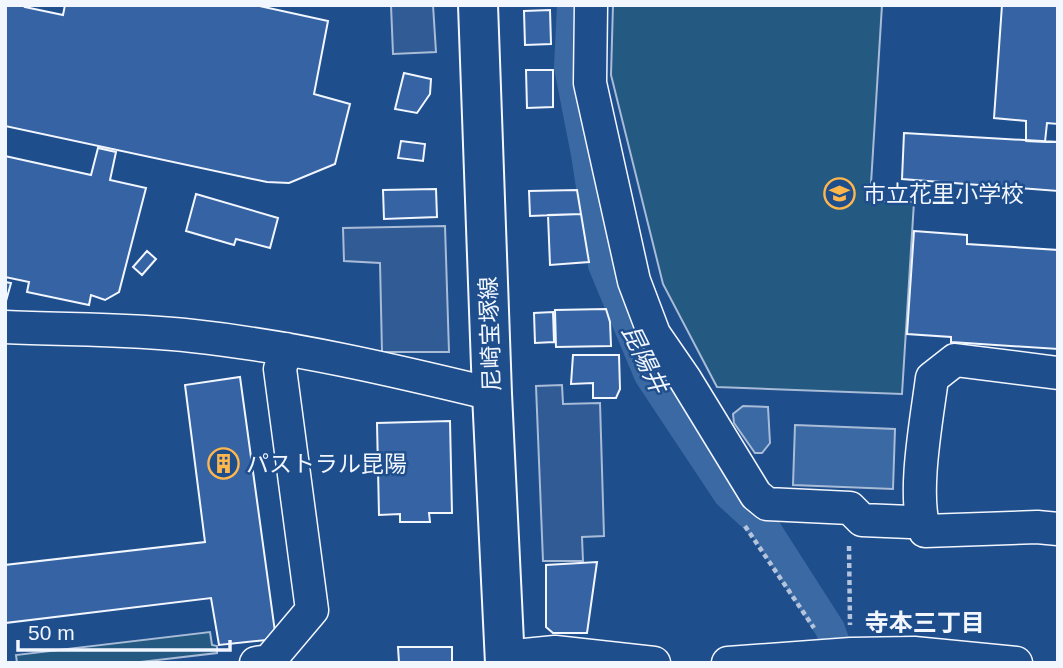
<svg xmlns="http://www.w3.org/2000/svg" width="1063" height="668" font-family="Helvetica,'Noto Sans JP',sans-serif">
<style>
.green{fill:#245a82;stroke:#a8bbd7;stroke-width:2}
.parking{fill:#305b95;stroke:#a8bbd7;stroke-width:2}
.water{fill:#3b69a3;stroke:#a8bbd7;stroke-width:2}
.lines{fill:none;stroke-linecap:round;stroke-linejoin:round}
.canal{stroke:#3b69a3;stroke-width:30}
.building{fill:#3563a3;stroke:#f2f6ff;stroke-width:2}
.minor-casing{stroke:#f2f6ff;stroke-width:35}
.major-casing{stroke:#f2f6ff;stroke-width:42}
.path{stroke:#b3c4dc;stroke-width:4.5;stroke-dasharray:5 3.5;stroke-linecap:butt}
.minor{stroke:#1f4e8c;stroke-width:32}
.major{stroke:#1f4e8c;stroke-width:38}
.labels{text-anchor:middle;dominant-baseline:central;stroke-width:5;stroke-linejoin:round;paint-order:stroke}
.poi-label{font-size:23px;fill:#f2f6ff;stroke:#1f4e8c;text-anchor:start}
.street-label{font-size:23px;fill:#f2f6ff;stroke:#1f4e8c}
.water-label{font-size:24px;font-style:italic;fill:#f2f6ff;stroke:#1f4e8c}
.neighbourhood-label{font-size:24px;font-weight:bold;fill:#f2f6ff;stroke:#1f4e8c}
</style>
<rect width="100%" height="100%" fill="#1f4e8c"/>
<path class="green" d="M613,5H882L870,200L914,202L902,394L717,387L663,284L611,75Z
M210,632L212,645L217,646V653L132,663H17L16,655Z"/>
<path class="parking" d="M391,5H433L436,52L393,54Z
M445,226L449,352H382L380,263L344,261L343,228Z
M562,385L563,404L600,403L604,536L582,537L583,561H543L536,386Z"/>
<path class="water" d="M743,406L768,407L770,443L762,453H755L734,423L733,414Z
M795,425L895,429L893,489L793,485Z"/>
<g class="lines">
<path class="canal" d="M572,5L569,67L586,154L603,265L618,301L649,375L728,494L766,529L830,629L842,663"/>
</g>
<path class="building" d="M5,5H26L25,7L63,15L65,5H255L328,21L314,94L350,104L335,164L289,183L267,182L5,126Z
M1002,5H1058V124L1047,123L1045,142L1026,141V121L994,118Z
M550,10L551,44L525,45L524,11Z
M526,70H553V107L527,108Z
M404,73L431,79L430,94L417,113L395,109Z
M904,133L1058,142V191L902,179Z
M401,141L425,144L423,161L398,158Z
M98,148L116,152L110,180L146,188L119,292L105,300L91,295L89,305L27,292L29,282L5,277V156L91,175Z
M436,189L437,217L384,219L383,190Z
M577,190L581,214L530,216L529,191Z
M196,194L278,218L270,248L236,239L234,245L186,231Z
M581,214L589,262L550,265L548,215Z
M914,231L967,235V244L1058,250V349L951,342V337L907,334Z
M147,251L156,259L142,275L133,267Z
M5,282L11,283L6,301H5Z
M606,309L610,322L611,346L556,347L555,310Z
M553,312L554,342L535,343L534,313Z
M573,355H619L620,389L616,398H593V383L571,384Z
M240,377L276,639L219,645L211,598L5,623V565L205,542L185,385Z
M450,421L452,513H429L430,522H400V514L379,515L377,423Z
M597,562L587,633H553L546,627V565Z
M398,647H452V663H399Z"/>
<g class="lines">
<defs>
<path id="minor" d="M591,5L590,83L634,281L654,334L685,379L756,495L767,504L850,508L862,520L910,522L920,517
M5,327C67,330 131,329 193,336C294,347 393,370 492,394
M1058,373L955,360L932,378C927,418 912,495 925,531L1037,527L1058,529
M505,657L555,652L654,663
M256,663L269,661L312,610L280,369L286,349
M728,663L851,654L914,653L1016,663"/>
<path id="major" d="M478,5L492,394L505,663"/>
</defs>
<use href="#minor" class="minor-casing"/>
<use href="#major" class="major-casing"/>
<path class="path" d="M745,526L814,628
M849,546L850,625"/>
<use href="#minor" class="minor"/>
<use href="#major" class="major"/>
</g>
<defs>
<symbol id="school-ring" viewBox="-11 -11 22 22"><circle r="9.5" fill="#1f4e8c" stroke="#ffb74d" stroke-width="1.5"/><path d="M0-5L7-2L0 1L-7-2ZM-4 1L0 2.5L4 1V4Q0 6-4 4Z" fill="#ffb74d"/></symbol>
<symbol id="building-ring" viewBox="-11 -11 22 22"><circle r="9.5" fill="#1f4e8c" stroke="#ffb74d" stroke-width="1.5"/><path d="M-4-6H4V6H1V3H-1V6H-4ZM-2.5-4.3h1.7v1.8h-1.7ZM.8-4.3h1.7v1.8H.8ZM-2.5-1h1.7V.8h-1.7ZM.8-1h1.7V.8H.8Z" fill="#ffb74d"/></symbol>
</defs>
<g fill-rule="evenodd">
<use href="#school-ring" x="822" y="176" width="35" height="35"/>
<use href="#building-ring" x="206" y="446" width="35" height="35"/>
</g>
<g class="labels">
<g class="poi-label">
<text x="863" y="194">市立花里小学校</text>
<text x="246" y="464">パストラル昆陽</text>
</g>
<g class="street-label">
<text transform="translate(490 334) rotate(-92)">尼崎宝塚線</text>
</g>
<g class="water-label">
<text transform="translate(645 359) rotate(64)">昆陽井</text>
</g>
<g class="neighbourhood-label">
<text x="925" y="622">寺本三丁目</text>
</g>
</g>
<rect width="1063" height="668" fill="none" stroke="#f2f6ff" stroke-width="14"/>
<path d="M18 640v10h212v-10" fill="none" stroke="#f2f6ff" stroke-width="3.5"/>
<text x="28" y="640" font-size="21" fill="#f2f6ff" stroke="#1f4e8c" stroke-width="5" paint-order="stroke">50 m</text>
</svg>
